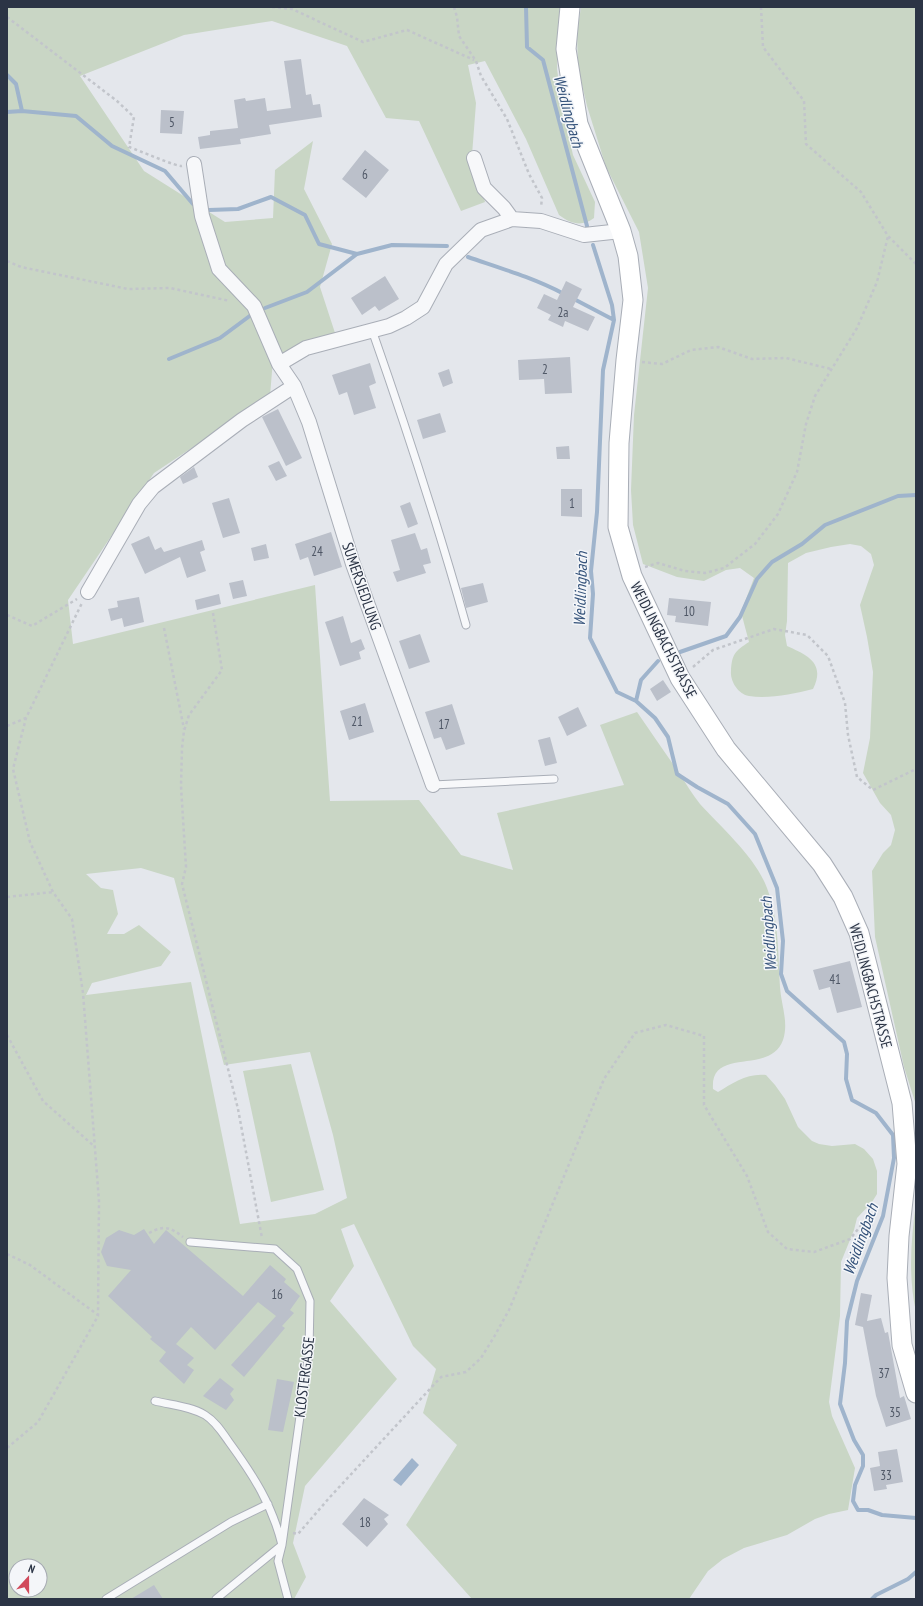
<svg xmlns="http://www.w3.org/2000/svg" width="923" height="1606" font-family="'PT Sans Narrow',sans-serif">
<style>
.green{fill:#c9d6c5;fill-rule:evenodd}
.water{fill:#9fb4cc}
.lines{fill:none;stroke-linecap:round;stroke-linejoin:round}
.stream{stroke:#9fb4cc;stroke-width:4}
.building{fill:#bbc0ca}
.service-casing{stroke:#a9aeb7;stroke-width:9}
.minor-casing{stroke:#a9aeb7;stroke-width:16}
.secondary-casing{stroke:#a9aeb7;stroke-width:21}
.path{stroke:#c2c5cb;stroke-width:2.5;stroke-dasharray:3 3;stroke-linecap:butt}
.service{stroke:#f7f8fa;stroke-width:7}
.minor{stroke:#f7f8fa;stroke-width:14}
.secondary{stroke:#fff;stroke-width:19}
.labels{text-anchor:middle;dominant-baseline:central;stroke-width:3;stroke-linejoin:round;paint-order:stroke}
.number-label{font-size:13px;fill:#4f5766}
.street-label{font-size:15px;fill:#2b3445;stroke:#f4f6f9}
.water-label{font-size:16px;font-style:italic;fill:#34527a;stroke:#f4f6f9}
</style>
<rect width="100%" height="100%" fill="#e4e7ec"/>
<path class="green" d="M7,7H560L557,69L563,111L573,155L595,202L594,218C582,227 571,224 559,215L526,139L485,61L468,65L476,103L472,155L485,202L461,211L419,121L386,118L347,46L272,21L184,35L80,76L144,171L225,222L273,218L275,170L313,141L304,189L332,244L320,287L336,336L273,359L270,396L154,473L68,600L73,644L315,585L330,801L419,800L461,855L513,870L497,813L624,785L600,725L637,712C651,732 665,753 680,774C686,784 693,795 700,804C722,828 756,858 767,888C779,920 778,954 780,987C781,1005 789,1022 783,1040C770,1076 710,1046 713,1089L718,1092C733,1083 747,1073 766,1075L775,1085L785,1099L798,1127L812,1141L819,1144L832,1146L855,1144L864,1149L873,1159L877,1171V1194L872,1202L857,1218L854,1230L841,1262L840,1316L829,1402L832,1416L855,1468L848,1510L829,1514L815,1519L787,1535L744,1548L723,1559L708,1571L689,1599H472L406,1525L457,1445L423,1413L436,1369L413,1346L354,1224L341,1229L354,1266L330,1301L397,1379L305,1486L293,1543L306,1577L294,1599H7ZM141,868L174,878L224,1065L310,1052L333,1135L347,1198L315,1214L240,1224L191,982L86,995L92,983L161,966L171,952L139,925L124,934H107L118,914L113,890L101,888L86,874ZM16,1566H40V1590H16Z
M581,7H916V1105L904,1067L875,937L872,871L883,853L891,845L895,830L891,815L880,803L863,773L870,738L873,672L867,637L860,605L874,565L871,554L861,546L850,544L831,547L806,553L788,563L787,621L785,635L787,646C807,655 826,663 813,689C793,694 769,699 749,696C738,694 730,681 731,671C732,654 735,651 749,642L741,612L754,578L740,568L726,570L704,581L677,577L643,564L633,525L631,490L634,415L648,288L639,232L606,167L587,106L578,68L577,34Z
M291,1064L324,1190L271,1202L243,1071Z
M916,1203V1312C908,1276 911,1239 916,1203Z"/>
<path class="water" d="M412,1458L419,1465L401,1486L393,1480Z"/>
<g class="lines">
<path class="stream" d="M526,7L527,47L543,60L587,226
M7,75L16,84L22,111
M7,112L22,111L76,116L112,146L165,171L193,204
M209,210L238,209L271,197L305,215L319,244L357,254L392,245L447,246
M593,245L612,305L614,320L603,370L597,512L591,571L593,594L590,638L617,692L636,701L655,718L668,737L677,774L697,787L728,804L755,834L777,888L783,941L781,974L787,991L844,1042L847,1054L846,1079L852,1100L876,1113L893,1135L894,1158L883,1216L857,1281L847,1321L845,1363L840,1404L854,1440L863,1455V1466L855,1485L853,1501L858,1510H868L882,1515L916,1518
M468,257C500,268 534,278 564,294
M572,298L614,320
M265,308L307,292L357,254
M169,359L220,338L251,315
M680,652L726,636L740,617L757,579L772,562L802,544L825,525L898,496L916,495
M636,701L641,680L658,661
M872,1599L876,1595L908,1579L916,1572"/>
</g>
<path class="building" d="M301,59L306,95L311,94L313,105L320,104L322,117L269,125L271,134L240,139L241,144L200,149L198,137L210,135V131L238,128L234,100L245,98L246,101L265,98L267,111L291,108L284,61Z
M161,110L184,111L182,134L160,133Z
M365,150L389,170L366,198L342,179Z
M385,276L399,299L379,311L375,306L362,315L351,298Z
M566,281L582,289L573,307L595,317L588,331L565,321L563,327L548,320L551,315L537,308L544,294L557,300Z
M570,357L572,393L545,394L544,379L519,380L518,360Z
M370,363L376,383L369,386L376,408L354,415L347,392L339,395L332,375Z
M449,369L453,383L443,387L438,373Z
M278,409L302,458L286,466L262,417Z
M440,413L446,432L423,439L417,420Z
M569,446L570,459H557L556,447Z
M279,461L287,476L276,481L268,466Z
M194,467L198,477L183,484L180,477Z
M561,489H582V517L561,516Z
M229,498L240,533L223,538L212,503Z
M410,502L418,524L408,528L400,506Z
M331,532L342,567L314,576L308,557L300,560L295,544Z
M415,533L421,550L427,548L431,563L423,565L426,573L397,582L393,572L400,570L391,540Z
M149,536L155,550L161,547L164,552L202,540L205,550L200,552L206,571L187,578L180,557L145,574L131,544Z
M266,544L269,558L254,561L251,548Z
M243,580L247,596L233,599L229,583Z
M483,583L488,602L466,608L461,588Z
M219,594L221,604L197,610L195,600Z
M139,597L144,622L124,627L122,618L111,621L108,609L118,607L117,601Z
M669,598L711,602L708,626L675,622L676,616L667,615Z
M343,616L351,643L361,639L365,649L359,652L361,659L340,666L325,622Z
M420,634L430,662L409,669L399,641Z
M663,680L671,692L657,701L650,689Z
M365,703L374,732L349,740L340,711Z
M452,704L465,744L446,750L441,737L434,739L425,712Z
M578,707L587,726L567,736L558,717Z
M550,737L557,763L545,766L538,740Z
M850,961L862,1007L837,1013L830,987L819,990L813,970Z
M144,1229L154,1244L166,1230L243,1296L270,1265L286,1279L284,1282L300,1296L290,1310L294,1313L282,1326L285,1328L244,1377L231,1365L276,1316L258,1302L215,1350L191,1327L176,1344L194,1358L187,1365L194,1370L184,1384L159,1361L166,1352L150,1339L152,1337L108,1296L131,1270L107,1266L101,1252L106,1238L119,1230L134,1235Z
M861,1293L872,1295L867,1321L881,1318L885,1333L888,1332L900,1398L904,1396L911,1419L886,1427L876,1396L863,1327L855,1325Z
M220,1378L234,1389L230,1394L234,1400L226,1410L203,1396Z
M277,1379L294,1382L283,1432L268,1430Z
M897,1449L903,1482L886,1485L887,1489L874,1491L870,1468L880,1466L878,1452Z
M364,1498L389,1515L384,1519L388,1524L367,1547L342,1524Z
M154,1585L163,1599H131Z"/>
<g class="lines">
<defs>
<path id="service" d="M372,330C406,427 438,525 466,625
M433,785L554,779
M190,1242L275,1249L297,1269L310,1301L309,1352L282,1545L278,1561L288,1599
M155,1401C171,1405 190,1406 205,1415C215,1421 222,1432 229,1442C253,1475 272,1504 282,1545L216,1599
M106,1599L231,1522L268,1504"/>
<path id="minor" d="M474,158L484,188L504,208L512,219
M194,164L202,216L219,269L254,306L279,364L294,386L309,422L353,564L433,785
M279,364L306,348L389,326L406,318L423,307L446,264L481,230L512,219L541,221L584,235L621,231
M88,592L139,504L153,487L242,420L294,386"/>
<path id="secondary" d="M570,7L566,49L578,124L621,231L628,256L633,300L626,360L619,443L618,527L632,576L680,678L726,749L822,864L843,897L859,933L902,1103L907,1164L899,1236L897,1278L902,1345L916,1393"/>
</defs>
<use href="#service" class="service-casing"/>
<use href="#minor" class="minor-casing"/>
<use href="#secondary" class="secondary-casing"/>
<path class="path" d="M272,7L292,9L363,42L407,30L474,60
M454,7L457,17L459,36L476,61L481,76L507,119L529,174L542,198L541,207
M761,7L763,47L804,101L806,144L861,192L888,236L916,264
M7,17L117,101L134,117L129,147C138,150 177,167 182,166
M7,261L21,267L128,289L170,288L230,301
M642,362L662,364L691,350L718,347L752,359L786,358L831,369
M645,567L658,563L685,571L705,573L724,568L755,544L778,514L797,472L806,424L815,396L857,328L877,282L888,236
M213,613L222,670L189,715L184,731L182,748L181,786L186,867L182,884L238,1109L262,1238
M7,615L32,626L77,599
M164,628L184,729
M693,667L713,650L774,629L807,635L828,656L845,703L848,735L857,777L873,790L916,769
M7,726L26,718
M7,897L53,892
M7,1035L43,1101L95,1147
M149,1233C164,1225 170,1227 183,1237
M7,1254L30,1265L98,1315
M7,1448L38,1422L98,1316L99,1201L83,993L72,919L53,892L30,842L13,769L26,718L82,603
M293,1533L298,1534L330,1497L441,1377L466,1372L481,1358L494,1337L509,1310L604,1079L635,1033L666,1025L704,1036V1105L747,1176L768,1232L787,1249L814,1252L850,1239L863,1223L874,1227"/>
<use href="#service" class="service"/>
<use href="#minor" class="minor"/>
<use href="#secondary" class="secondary"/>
</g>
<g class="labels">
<g class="number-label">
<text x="172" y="122">5</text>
<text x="365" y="174">6</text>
<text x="563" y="312">2a</text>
<text x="545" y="369">2</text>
<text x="572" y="503">1</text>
<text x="317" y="551">24</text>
<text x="689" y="611">10</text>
<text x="357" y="721">21</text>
<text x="444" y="724">17</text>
<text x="835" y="979">41</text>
<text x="277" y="1294">16</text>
<text x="884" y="1373">37</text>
<text x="895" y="1412">35</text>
<text x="886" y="1475">33</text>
<text x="365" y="1522">18</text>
</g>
<g class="street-label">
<text transform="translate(362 586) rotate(71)">SUMERSIEDLUNG</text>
<text transform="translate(664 640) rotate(63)">WEIDLINGBACHSTRASSE</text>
<text transform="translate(871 986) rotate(75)">WEIDLINGBACHSTRASSE</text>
<text transform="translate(304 1377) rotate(-83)">KLOSTERGASSE</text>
</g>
<g class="water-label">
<text transform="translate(569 111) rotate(75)">Weidlingbach</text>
<text transform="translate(580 589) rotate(-88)">Weidlingbach</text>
<text transform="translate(768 934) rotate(-94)">Weidlingbach</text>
<text transform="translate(860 1239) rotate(-70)">Weidlingbach</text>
</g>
</g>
<rect width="923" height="1606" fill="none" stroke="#2b3445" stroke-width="16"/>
<g transform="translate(28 1578) rotate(21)"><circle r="19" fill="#f4f6f9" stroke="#a4a8b1"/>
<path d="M0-3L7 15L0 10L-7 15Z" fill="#d1495b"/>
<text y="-6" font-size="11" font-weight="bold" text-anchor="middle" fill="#2b3445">N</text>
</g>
</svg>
